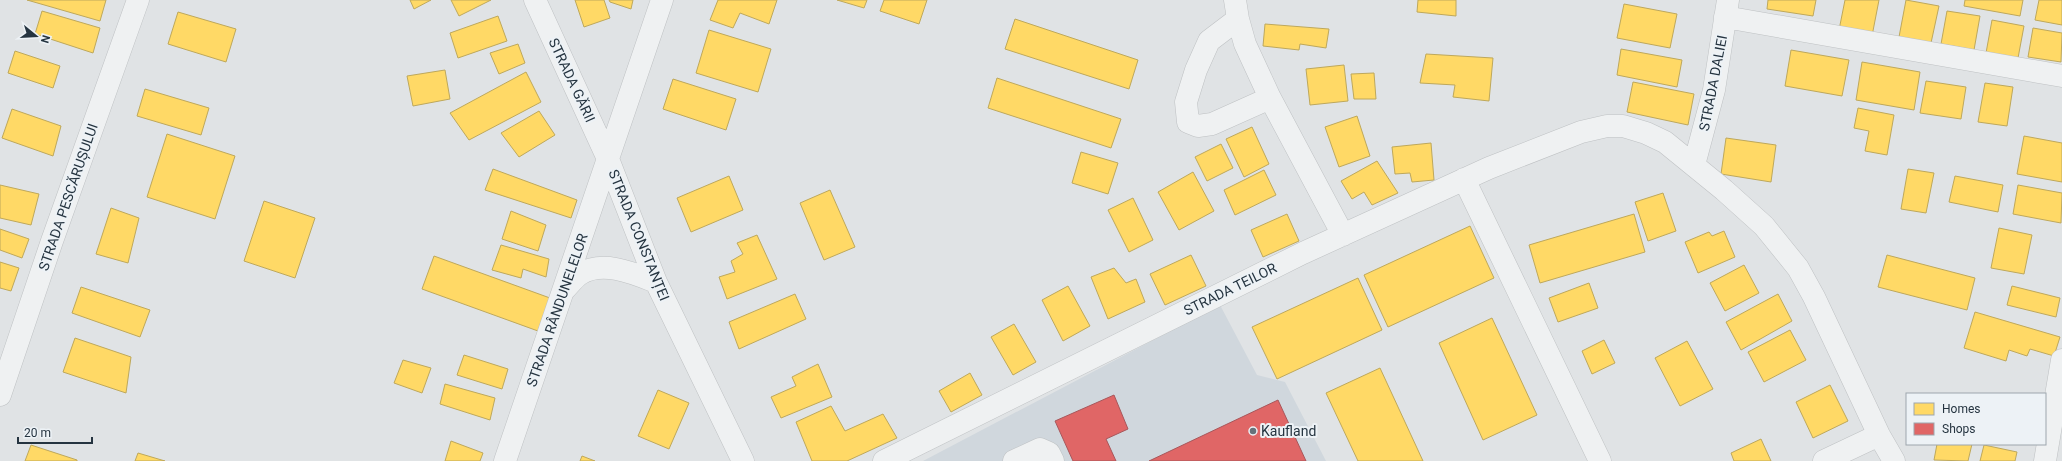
<svg xmlns="http://www.w3.org/2000/svg" width="2062" height="461" font-family="Roboto,sans-serif">
<style>
.built{fill:#d0d7dd}
.homes{fill:#ffd966;stroke:#bea85b}
.shops{fill:#e06666;stroke:#a8575b}
.lines{fill:none;stroke-linecap:round;stroke-linejoin:round}
.minor-casing{stroke:#bec1c3;stroke-width:23}
.minor{stroke:#eff1f2;stroke-width:22}
.poi-dot{fill:#66717a;stroke:#edf2f6;stroke-width:1.5}
.labels{text-anchor:middle;dominant-baseline:central;stroke-width:4;stroke-linejoin:round;paint-order:stroke}
.street-label{font-size:14px;fill:#253440;stroke:#edf2f6}
.poi-label{font-size:14px;fill:#253440;stroke:#edf2f6;text-anchor:start}
</style>
<rect width="100%" height="100%" fill="#e0e3e5"/>
<path class="built" d="M1220,305L1257,375L1285,382L1326,461H923Z"/>
<path class="homes" d="M27,0H106L100,21Z
M410,0H431L414,9Z
M451,0H491L459,16Z
M575,0H604L610,18L584,27Z
M609,0H633L631,9L610,2Z
M718,0H777L769,24L740,13L733,28L710,20Z
M837,0H867L864,8Z
M884,0H927L919,24L880,11Z
M1418,0H1456V16L1417,12Z
M1768,0H1816L1813,16L1767,9Z
M1845,0H1879L1872,36L1839,30Z
M1906,0L1939,6L1931,43L1899,37Z
M1965,0H2023L2020,16L1964,6Z
M2039,0H2062V25L2035,20Z
M1624,4L1677,14L1670,48L1617,38Z
M42,11L100,28L93,53L35,34Z
M1947,11L1980,16L1974,50L1941,44Z
M178,12L236,29L226,62L168,44Z
M498,16L507,41L458,58L450,33Z
M1015,19L1138,60L1129,89L1005,49Z
M1992,20L2024,26L2018,58L1986,53Z
M1265,24L1329,29L1326,48L1300,44L1299,50L1263,46Z
M2033,28L2062,33L2061,62L2028,57Z
M709,30L771,49L758,92L696,73Z
M518,44L525,63L499,74L490,53Z
M1621,49L1682,60L1677,87L1617,75Z
M1791,50L1849,60L1842,96L1785,86Z
M15,51L60,66L53,88L8,73Z
M1426,54L1493,58L1489,101L1453,97L1455,85L1420,83Z
M1862,62L1920,72L1914,110L1856,100Z
M1344,65L1348,101L1310,105L1306,69Z
M445,70L450,99L413,106L407,76Z
M526,72L541,102L469,140L450,113Z
M1374,73L1376,99H1354L1351,74Z
M997,78L1121,119L1111,148L988,108Z
M673,79L736,99L726,130L663,109Z
M1926,81L1966,87L1961,119L1920,113Z
M1633,82L1694,94L1688,125L1627,112Z
M1985,83L2013,87L2007,126L1978,122Z
M145,89L209,108L201,135L137,116Z
M1858,108L1894,115L1887,155L1865,151L1869,131L1854,128Z
M12,109L61,126L53,156L2,138Z
M539,111L555,135L519,157L501,133Z
M1357,116L1370,156L1339,167L1325,127Z
M1252,127L1269,164L1244,177L1226,139Z
M167,134L235,156L215,219L147,197Z
M2024,136L2062,143V182L2017,174Z
M1726,138L1776,145L1771,182L1721,174Z
M1431,143L1434,180L1412,182L1410,173L1395,174L1392,147Z
M1221,144L1233,168L1207,181L1195,157Z
M1081,152L1118,163L1108,194L1072,183Z
M1377,161L1398,193L1372,205L1364,192L1352,199L1341,181Z
M493,169L577,200L571,218L485,190Z
M1908,169L1934,173L1926,213L1901,209Z
M1264,170L1276,195L1235,215L1224,190Z
M1193,172L1214,211L1179,230L1158,192Z
M729,176L743,210L691,232L677,198Z
M1955,176L2003,185L1998,212L1949,202Z
M0,185L39,194L31,225L0,218Z
M2018,185L2062,193L2061,223L2013,214Z
M830,190L855,247L824,260L800,203Z
M1663,193L1676,231L1648,241L1635,202Z
M1133,198L1153,240L1129,252L1108,210Z
M264,201L315,218L295,278L244,261Z
M111,208L139,218L128,263L96,254Z
M511,211L546,225L538,251L502,239Z
M1287,214L1299,241L1263,257L1251,230Z
M1634,214L1645,252L1540,283L1529,245Z
M1470,226L1494,278L1388,327L1364,275Z
M1999,228L2032,235L2024,274L1991,268Z
M0,229L29,239L22,258L0,250Z
M1724,231L1735,257L1698,273L1685,242L1709,232L1712,236Z
M757,235L777,279L727,299L719,277L735,272L731,261L743,254L737,243Z
M501,245L549,259L546,277L523,269L521,278L492,270Z
M1191,255L1206,286L1165,305L1150,274Z
M1887,255L1975,278L1967,310L1878,287Z
M434,256L550,298L538,331L422,289Z
M0,262L19,268L11,291L0,288Z
M1744,265L1759,293L1725,311L1710,283Z
M1114,268L1126,283L1136,279L1145,302L1108,319L1091,277Z
M1358,278L1382,330L1277,379L1252,327Z
M1589,283L1598,308L1558,322L1549,298Z
M1068,286L1090,326L1063,341L1042,300Z
M2012,286L2060,298L2056,317L2007,305Z
M81,287L150,310L140,337L72,313Z
M795,294L806,319L739,349L729,322Z
M1778,294L1792,321L1741,350L1726,322Z
M1975,312L2060,337L2054,356L2030,349L2027,356L2009,350L2006,361L1964,348Z
M1492,318L1537,415L1483,440L1439,343Z
M1014,324L1036,362L1013,375L991,337Z
M1790,330L1806,360L1764,382L1748,352Z
M75,338L131,357L126,393L63,372Z
M1604,340L1615,363L1592,374L1582,351Z
M1687,341L1713,389L1680,406L1655,358Z
M464,355L508,369L502,389L457,375Z
M403,360L431,368L422,393L394,383Z
M818,364L832,397L781,418L771,397L796,386L792,377Z
M1380,368L1423,461H1358L1326,393Z
M970,373L982,395L951,412L939,391Z
M445,384L495,398L490,420L440,404Z
M1830,385L1848,421L1813,438L1796,402Z
M658,390L689,403L669,449L638,436Z
M831,406L845,431L883,414L897,438L847,461H812L796,422Z
M1761,439L1771,461H1734L1731,453Z
M451,441L483,453L480,461H445Z
M1937,444H1972L1968,461L1934,460Z
M31,445L77,460V461H25Z
M1984,445L2017,452L2015,461H1980Z
M138,453L165,461H135Z
M582,456L595,461H580Z"/>
<path class="shops" d="M1114,395L1128,429L1106,439L1116,461H1073L1055,421Z
M1278,400L1306,461H1149Z"/>
<g class="lines">
<defs>
<path id="minor" d="M535,0L608,159L656,282L743,461
M1235,0L1238,19L1245,44L1270,98L1343,235
M1725,17L2062,76
M1238,19L1209,41L1196,70L1186,102L1188,122L1198,126L1212,124L1270,98
M1694,165L1714,90L1728,0
M1464,179L1600,461
M564,290C569,285 574,278 580,274C603,260 633,273 656,282
M0,395L52,241L138,0
M505,461L662,0
M884,461L1303,253L1489,168L1581,132L1607,126H1623L1646,133L1665,142L1724,190L1764,226L1798,268L1814,297L1879,435L1894,461
M1014,461L1040,449L1049,453L1053,461
M1824,461L1879,435
M2045,461L2062,360"/>
</defs>
<use href="#minor" class="minor-casing"/>
<use href="#minor" class="minor"/>
</g>
<circle class="poi-dot" cx="1253" cy="431" r="4"/>
<g class="labels">
<g class="street-label">
<text transform="translate(572 80) rotate(65)">STRADA GĂRII</text>
<text transform="translate(1713 83) rotate(-79)">STRADA DALIEI</text>
<text transform="translate(68 197) rotate(-71)">STRADA PESCĂRUȘULUI</text>
<text transform="translate(639 235) rotate(68)">STRADA CONSTANȚEI</text>
<text transform="translate(1230 289) rotate(-26)">STRADA TEILOR</text>
<text transform="translate(557 310) rotate(-71)">STRADA RÂNDUNELELOR</text>
</g>
<g class="poi-label">
<text x="1261" y="431">Kaufland</text>
</g>
</g>
<rect x="1906" y="393" width="140" height="52" fill="#edf2f6" stroke="#9da6ad"/>
<rect x="1914" y="403" width="20" height="12" fill="#ffd966" stroke="#9da6ad"/>
<text x="1942" y="413" font-size="12" fill="#253440">Homes</text>
<rect x="1914" y="423" width="20" height="12" fill="#e06666" stroke="#9da6ad"/>
<text x="1942" y="433" font-size="12" fill="#253440">Shops</text>
<g transform="translate(36 36) rotate(108)" stroke="#edf2f6" stroke-width="3" paint-order="stroke">
<path d="M0-3L7 15L0 10L-7 15Z" fill="#253440"/>
<text y="-6" font-size="11" font-weight="bold" text-anchor="middle" fill="#253440">N</text>
</g>
<path d="M18 437v6h74v-6" fill="none" stroke="#253440" stroke-width="2"/>
<text x="24" y="437" font-size="12" fill="#253440" stroke="#edf2f6" stroke-width="3" paint-order="stroke">20 m</text>
</svg>
